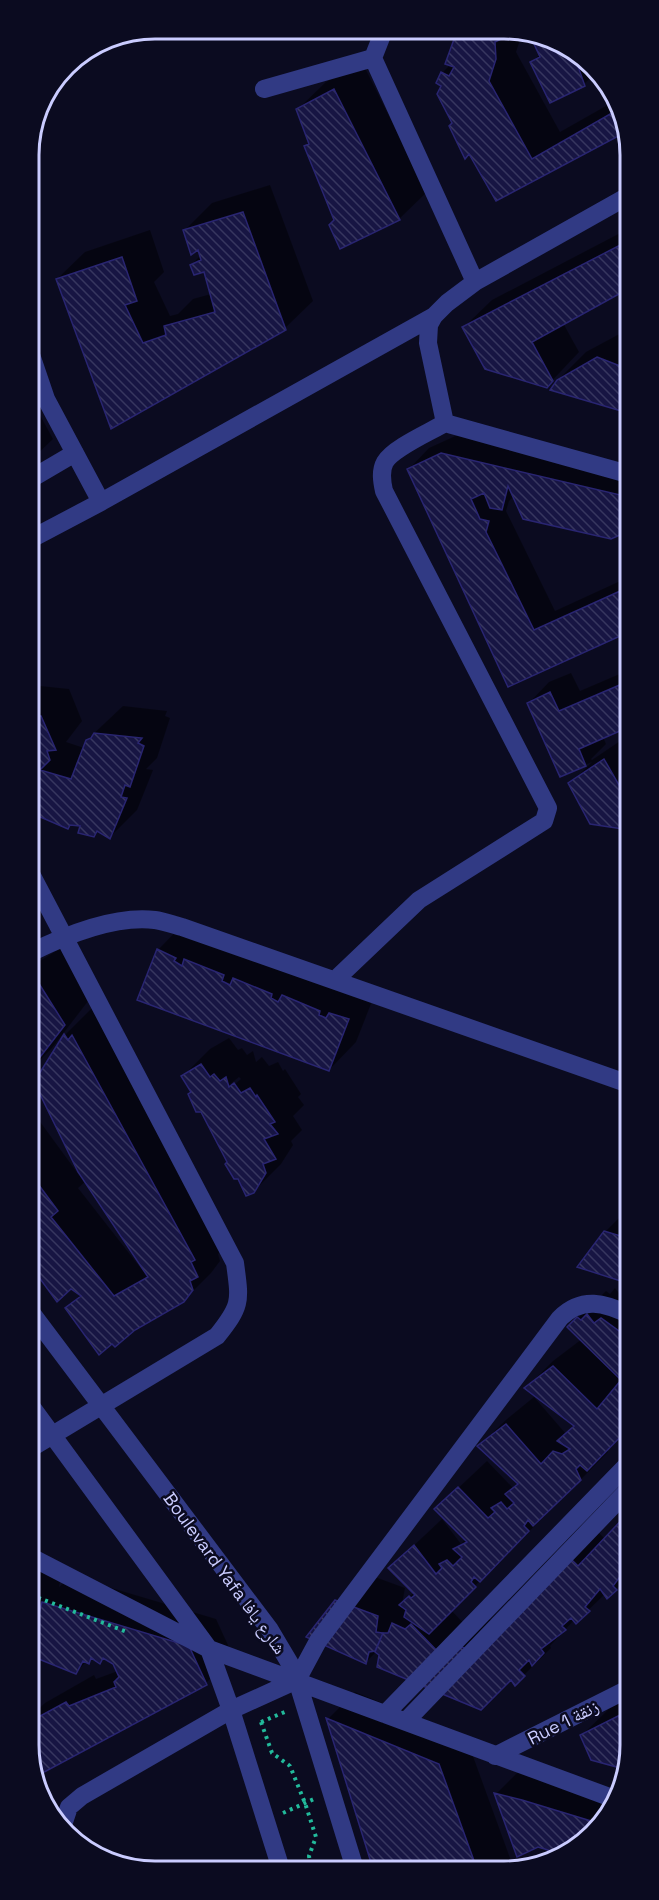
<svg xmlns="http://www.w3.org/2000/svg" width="659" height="1900" font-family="'Space Grotesk','Noto Naskh Arabic',sans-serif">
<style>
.shadow{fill:#0007;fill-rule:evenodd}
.building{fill:url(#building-back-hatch);stroke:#292571;stroke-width:1.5}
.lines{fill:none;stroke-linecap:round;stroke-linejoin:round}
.path{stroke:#22ba9b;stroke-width:4;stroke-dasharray:3 4.5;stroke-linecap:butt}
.minor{stroke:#313a84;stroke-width:18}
.labels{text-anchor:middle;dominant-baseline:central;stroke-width:5;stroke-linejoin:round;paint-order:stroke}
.street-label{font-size:18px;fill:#caccff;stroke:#0b0b20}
.rim{fill:none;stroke:#caccff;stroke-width:3}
</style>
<defs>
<pattern id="building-back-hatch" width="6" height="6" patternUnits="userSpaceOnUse" patternTransform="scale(1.5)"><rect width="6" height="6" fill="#171543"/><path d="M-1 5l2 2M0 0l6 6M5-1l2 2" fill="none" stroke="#37365f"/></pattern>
</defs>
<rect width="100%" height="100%" fill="#0b0b20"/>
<path class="shadow" d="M459,31H523L516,52L560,132L613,102L628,130L496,199L454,123L443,85L442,73L451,64L447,63Z
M530,32L594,66L597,72L584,84L532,62L540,54Z
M362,62L427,192L399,219L336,220L306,146L310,142L298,109L326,82Z
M270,185L313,301L285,328L112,427L57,279L85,252L150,230L164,272L154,282L170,316L178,314L193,299L211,294L205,270L191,265L201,255L199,247L185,230L212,203Z
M628,229V288L563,323L579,352L547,386L464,327L492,300Z
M625,331L628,332V412L552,389L558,380L586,352Z
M29,395L53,439L29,462Z
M462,433L628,472L629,530L514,496L509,501L506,511L555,611L629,577V630L509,685L409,469L429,448Z
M629,670V725L603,737L606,744L591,759L592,760L629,735V829L570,784L592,762L560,775L529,703L549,682L571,673L580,691Z
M30,685L69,689L82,721L66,742L84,748L87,740L123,706L167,711L165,716L170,718L157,758L146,769L153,770L137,810L110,837L98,831L93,836L82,825L72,823L68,827L32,812L30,807Z
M185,922L376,991L356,1042L329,1070L139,999L158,950Z
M61,948L92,996L52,1048L30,1070V967Z
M92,1008L224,1248L218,1254L220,1261L211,1273L183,1301L134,1328L67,1308L81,1294L30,1263V1108L79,1175L80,1174L36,1083L65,1035ZM86,1181L145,1270L143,1271L78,1188Z
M229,1038L238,1050L242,1048L247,1055L253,1051L256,1062L262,1057L269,1066L278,1062L283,1071L285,1069L301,1094L298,1097L304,1105L293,1116L302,1130L291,1141L293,1145L281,1164L253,1192L238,1177L228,1162L183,1076L210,1049ZM239,1077L241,1079L229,1089V1085Z
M629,1208L630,1282L605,1232Z
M615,1288L622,1297L630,1292V1425L606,1449L608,1452L451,1610L473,1633L488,1619L508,1626L598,1532L605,1539L630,1512V1577L607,1597L605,1594L576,1622L574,1620L550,1646L551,1648L515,1684L512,1678L381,1654L377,1651L366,1662L336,1601L364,1573L405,1588L402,1604L414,1592L390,1568L442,1519L461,1544L466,1538L436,1509L487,1461L513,1488L518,1483L479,1446L507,1419L534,1397L566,1434L575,1425L526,1388L553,1361L582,1339L569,1327L606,1291L610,1294Z
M31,1567L42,1572L61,1575L59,1587L71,1576L216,1619L233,1656L206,1683L34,1775L31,1770V1716L45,1703L94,1675L96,1679L118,1671L114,1663L104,1657L100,1662L93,1658L89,1662L87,1661L76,1672L31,1655Z
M355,1692L466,1737L514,1869H375L328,1719Z
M630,1697V1753L624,1767L582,1735L610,1708Z
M523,1767L614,1793L599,1828L547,1859L550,1849L496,1794Z"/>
<path class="building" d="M457,31H501V39L495,42L496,59L489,81L532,159L617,110L628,131L496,201L469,154L465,159L449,126L452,123L437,94L441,86L436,83L441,72L449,76L454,67L445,64Z
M528,31L574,55L585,86L550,103L530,62L540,57Z
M334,89L400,220L340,249L329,225L334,220L304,146L309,144L296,109Z
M243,212L286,330L111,429L56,279L122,257L137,301L125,305L143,343L166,335L164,326L215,312L204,272L194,275L190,265L201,260L198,250L191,255L183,230Z
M628,241V289L532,342L553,381L547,388L485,369L462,327Z
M597,357L628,369V413L550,390L557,380Z
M441,453L629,497V531L611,539L523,519L508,486L502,510L490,508L484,493L471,499L480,519L489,521L486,532L534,630L629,587V632L508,687L407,469Z
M629,681V727L579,749L586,766L560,777L527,703L550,692L559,711Z
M30,715L41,716L56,750L47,751L50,760L40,770L71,779L86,740L91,738L94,733L142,738L138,743L144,746L130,787L125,785L121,797L127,798L110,839L97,831L94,837L78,833L80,826L70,825L68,829L31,813Z
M604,759L619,785L629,786V830L590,824L568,783Z
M157,949L176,958L174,961L182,966L184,959L224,975L222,981L230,985L233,978L272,994L271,998L278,1002L282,995L320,1011L319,1015L326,1018L329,1013L349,1019L329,1071L137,1000Z
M33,974L65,1025L30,1070V976Z
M64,1034L68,1040L72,1035L195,1260L191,1262L198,1277L190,1281L193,1290L184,1302L135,1330L115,1347L112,1344L99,1355L65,1308L81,1296L71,1289L57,1302L30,1265V1173L58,1211L51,1217L114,1296L148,1277L78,1172L34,1082Z
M201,1064L210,1077L214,1074L220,1081L226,1077L229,1087L234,1083L241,1093L250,1088L256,1097L257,1095L275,1122L270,1124L278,1134L264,1139L276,1159L263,1164L266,1173L254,1193L246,1196L238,1179H234L225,1164L227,1162L201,1112H196L188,1094L191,1092L181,1076Z
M604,1231L627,1238L630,1234V1284L577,1267Z
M587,1314L594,1323L601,1318L630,1339V1414L628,1415L630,1427L587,1471L580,1465L576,1469L581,1480L533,1526L528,1520L524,1526L529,1531L480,1582L474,1577L471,1582L476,1587L429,1634L404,1617L406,1610L399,1605L409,1596L411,1598L415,1595L388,1568L414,1545L436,1574L442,1568L439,1564L447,1560L453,1566L462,1557L453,1549L467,1542L434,1509L458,1487L488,1518L495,1512L491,1508L501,1502L507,1509L514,1503L505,1494L518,1484L477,1446L506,1424L541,1464L553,1451L562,1454L570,1449L557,1441L574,1426L524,1388L553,1366L597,1409L621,1380L567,1327L577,1317L581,1320Z
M630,1511V1579L624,1586L619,1578L613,1586L617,1590L607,1599L600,1589L585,1607L590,1611L576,1624L571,1618L562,1626L566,1630L541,1649L544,1653L532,1666L529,1660L519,1670L525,1676L515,1686L511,1680L481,1710L377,1667L379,1655L375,1652L383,1633H388L392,1623L405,1629L411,1624L445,1659L459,1646L481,1654L570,1558L578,1566Z
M335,1600L378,1616L376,1632L383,1633L375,1651L369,1652L366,1664L306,1637Z
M42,1602L189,1646L207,1685L35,1777L31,1770V1721L66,1702L69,1706L116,1687L114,1682L119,1677L113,1664L103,1658L100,1664L91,1658L89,1664L83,1661L76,1674L31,1656V1645Z
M630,1710V1753L624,1769L591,1760L580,1735Z
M326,1718L439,1764L477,1869H373Z
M494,1793L522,1800L601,1824L599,1828L545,1860L548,1850L538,1847L517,1857Z"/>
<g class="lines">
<path class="path" d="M31,1595L127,1632
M261,1722L272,1753L290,1766L305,1803L316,1837L309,1856L311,1869
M261,1722L287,1711
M283,1813L314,1799"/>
<path class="minor" d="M373,58L384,30
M264,89L373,58L475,282
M628,196L475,282L447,303L434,316L429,325L428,343L445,423L628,474
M29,349L46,399L101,502
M29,480L75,453
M29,540L101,502L434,316
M30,872L235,1263C240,1301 242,1305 217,1336L31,1448
M30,953C66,935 114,915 155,920C164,921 173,925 182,927L629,1084
M335,980L419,900L544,821L548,808L384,491C382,482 380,471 385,462C393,448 430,432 445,423
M30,1311L270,1630L289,1662L297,1680L355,1869
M31,1406L209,1649L231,1710L281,1869
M31,1557L209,1649L612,1798
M385,1714L630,1462
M406,1721L630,1488
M495,1756L630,1688
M62,1828L69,1807L82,1796L231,1710L297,1680L318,1641L560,1318C582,1296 605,1303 630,1315"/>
</g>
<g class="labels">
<g class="street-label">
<text transform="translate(225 1573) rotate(54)">Boulevard Yafa شارع يافا</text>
<text transform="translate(563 1722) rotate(-27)">Rue 1 زنقة</text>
</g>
</g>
<path d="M0 0H659V1900H0ZM155 39H504A116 116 0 0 1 620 155V1745A116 116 0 0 1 504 1861H155A116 116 0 0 1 39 1745V155A116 116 0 0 1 155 39Z" fill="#0b0b20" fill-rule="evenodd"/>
<path class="rim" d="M155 39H504A116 116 0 0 1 620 155V1745A116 116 0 0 1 504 1861H155A116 116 0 0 1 39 1745V155A116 116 0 0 1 155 39Z"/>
</svg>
